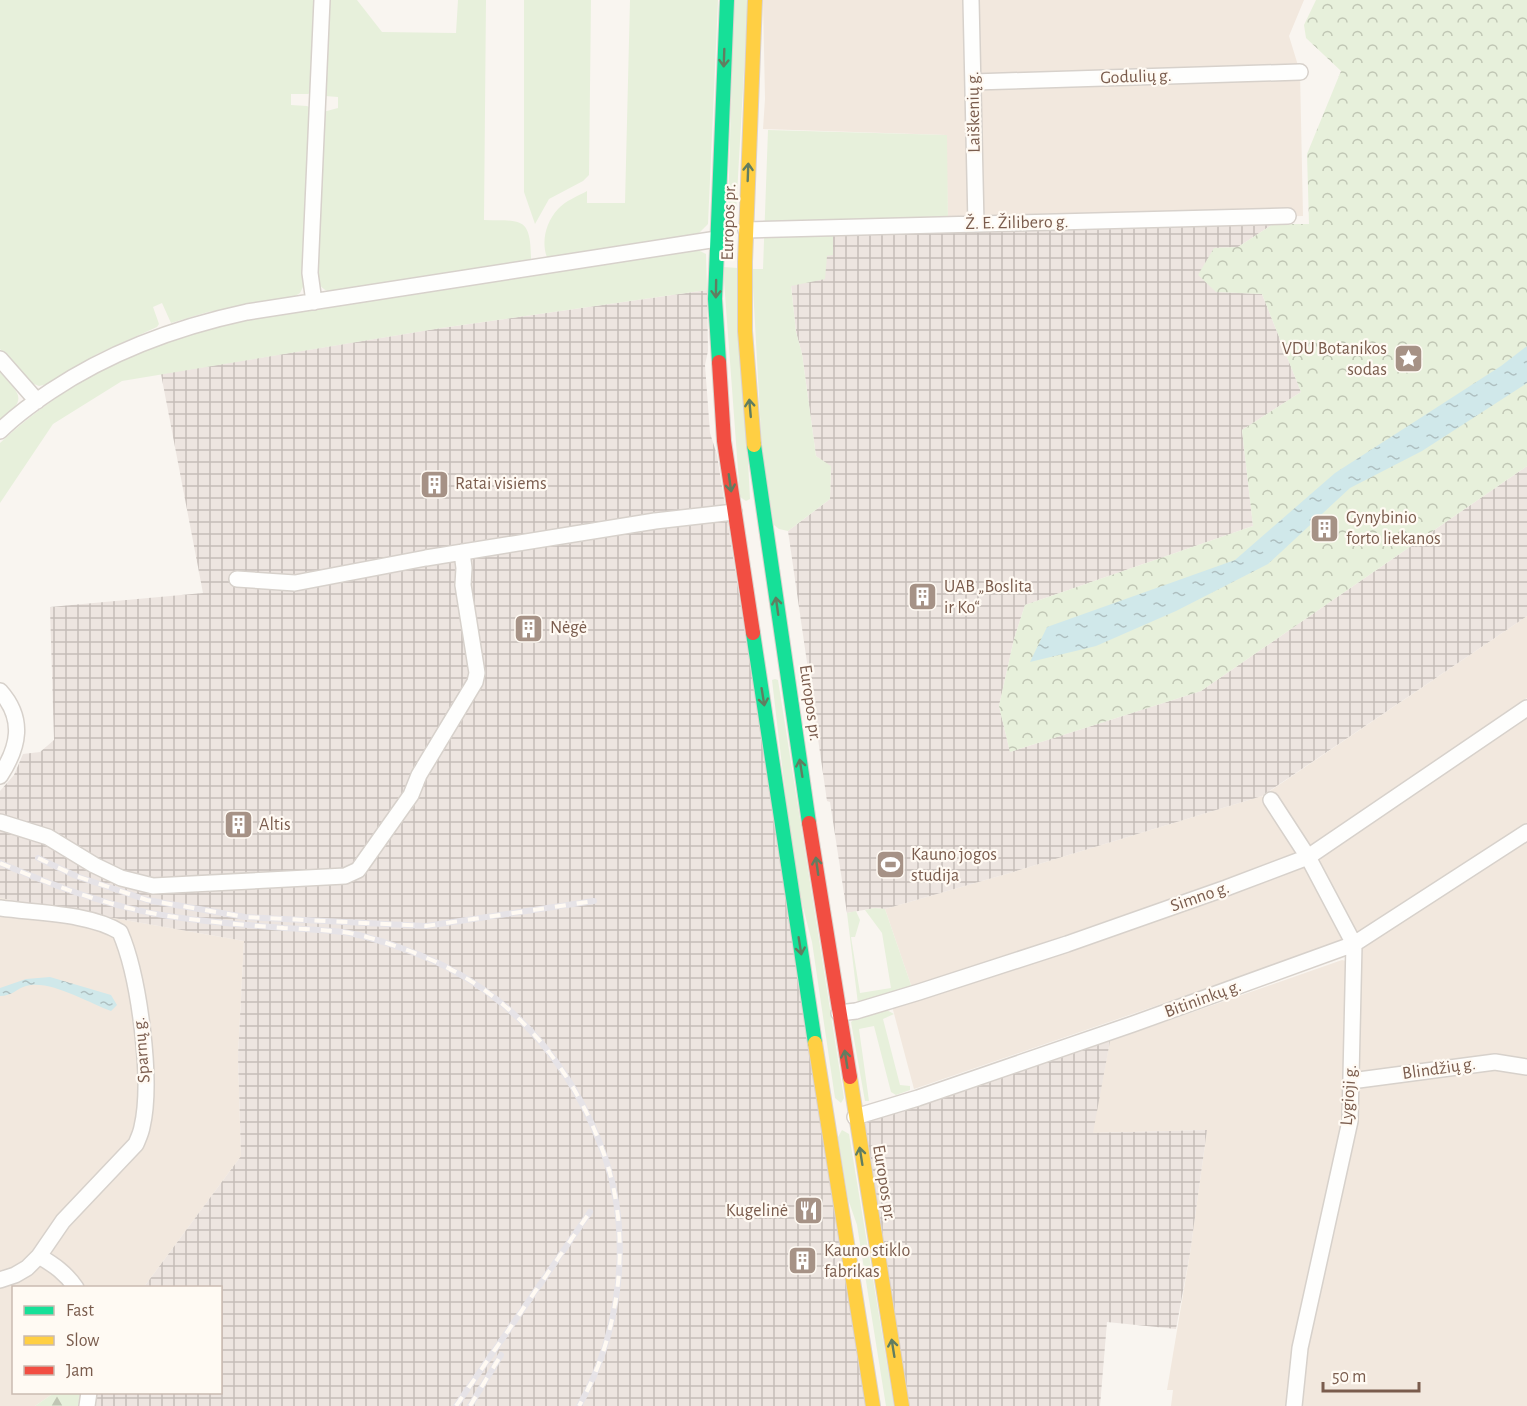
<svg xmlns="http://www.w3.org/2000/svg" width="1527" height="1406" font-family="'Alegreya Sans',sans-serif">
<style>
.residential{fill:#f2e8de}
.industrial{fill:url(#industrial-grid)}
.grass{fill:#e7f0db}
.forest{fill:url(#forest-firs)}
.park{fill:url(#park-crowns)}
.water{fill:url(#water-ripples)}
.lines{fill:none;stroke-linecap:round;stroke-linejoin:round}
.street-casing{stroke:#d7d1cb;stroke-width:18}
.fast-casing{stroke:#dad1cc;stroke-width:16}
.slow-casing{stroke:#dad1cc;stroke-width:16}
.jam-casing{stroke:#dad1cc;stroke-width:16}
.street{stroke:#fefefd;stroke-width:15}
.fast{stroke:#16e098;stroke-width:14}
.slow{stroke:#ffcf43;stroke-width:14}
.jam{stroke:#f24e42;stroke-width:14}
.rail-casing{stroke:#e6e3e7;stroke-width:6}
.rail{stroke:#fffaf3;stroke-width:4;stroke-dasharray:11;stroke-linecap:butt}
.oneway{stroke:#617d60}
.labels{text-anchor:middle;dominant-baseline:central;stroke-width:4.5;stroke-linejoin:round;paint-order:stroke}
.street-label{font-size:18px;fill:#7a5c4d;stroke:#fffaf3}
.poi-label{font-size:18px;fill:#7a5c4d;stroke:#fffaf3;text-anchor:start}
</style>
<defs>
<pattern id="industrial-grid" width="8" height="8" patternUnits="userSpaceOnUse" patternTransform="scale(1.5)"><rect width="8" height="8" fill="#ede5e0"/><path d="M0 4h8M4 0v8" fill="none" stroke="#c5bdb8"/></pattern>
<pattern id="forest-firs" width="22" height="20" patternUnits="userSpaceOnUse" patternTransform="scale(1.5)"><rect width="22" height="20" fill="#e7f0db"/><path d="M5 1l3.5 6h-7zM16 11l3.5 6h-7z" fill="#c0c6b4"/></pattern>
<pattern id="park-crowns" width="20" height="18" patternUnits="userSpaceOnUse" patternTransform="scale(1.5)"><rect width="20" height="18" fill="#e7f0db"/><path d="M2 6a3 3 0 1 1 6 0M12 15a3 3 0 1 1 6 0" fill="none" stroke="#c0c6b4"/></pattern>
<pattern id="water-ripples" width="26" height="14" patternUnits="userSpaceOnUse" patternTransform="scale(1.5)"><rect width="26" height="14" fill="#d0e8ea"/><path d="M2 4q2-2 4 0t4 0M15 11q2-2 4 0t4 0" fill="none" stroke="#aebfc0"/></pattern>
</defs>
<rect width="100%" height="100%" fill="#f9f5f0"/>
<path class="residential" d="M763,0H1304L1289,36L1300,72L1303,216L948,225L946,135L763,129L765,99Z
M1527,616V698L1313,847H1307L1270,791Z
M1527,717V825L1359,932L1354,930L1319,866L1321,856Z
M1262,796L1295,850V854L1292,857L912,988L885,909L1013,872Z
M1527,840V1406H1297L1304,1353L1353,1130L1362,950L1365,946Z
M1300,866H1305L1342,937V940L1336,944L914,1089L892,1006Z
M0,898L244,941L238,1056L241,1156L144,1287L14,1288V1392L54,1393L35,1406H0Z
M1342,960L1350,962L1340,1141L1321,1229L1299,1313L1286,1406H1171L1173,1390H1167L1190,1253L1207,1130L1092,1133L1110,1041Z"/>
<path class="industrial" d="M1273,224L1238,247L1214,248L1216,292L1262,294L1301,392L1242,430L1253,526L1025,605L1014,639L999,706L1010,752L1201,691L1527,466V616L1262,796L1013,872L885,909L875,908L847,913L830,802L827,801L788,531L830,499L831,467L816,456L802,354L796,332L791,285L827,255H833L832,235Z
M707,290L708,351L705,365L710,433L717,455L867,1406H89L93,1393L220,1392V1288L144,1287L241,1156L238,1056L244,941L0,898V791L14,775L23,754L40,752L54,740L50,607L203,593L161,374L441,328Z
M1110,1041L1093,1133L1207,1130L1190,1253L1176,1329L1107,1322L1100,1406H909L865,1124L877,1116Z"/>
<path class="grass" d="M0,0H316L312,92L308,94H291V105L307,106L311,108L303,287L300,293L294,297L208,312L171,323L162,303L153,307L159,324L157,327L97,354L48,384L39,386L29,382L0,349Z
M329,0H357L382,32L456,33L458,0H486L484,220C522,221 531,216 531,261L332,292C321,290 319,285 316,274L323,112L338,108V97L325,96Z
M524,0H591L589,175L583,181L549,199L535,224L524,192Z
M630,0H718L708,224L699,233L690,237L549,262C540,245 545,223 558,209C565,201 578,196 587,191V203H625Z
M734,0H748L736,212L732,214L728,211Z
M768,130L947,135L948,225L833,227V255L827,256L825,279L791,286L796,332L802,354L816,456L831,466L830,499L788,531L779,529L774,525L762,451L752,269H763Z
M688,250H698L706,254L707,290L441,328L122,381L53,424L0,503V443C51,396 120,353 187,333C258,311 336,305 410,293C503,279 596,264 688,250Z
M723,267L738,268L750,499L746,501L740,497Z
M0,372C22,397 27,398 0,422Z
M775,679L778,680L844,1098L841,1103L835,1098L812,942L795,876L772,680Z
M875,908L885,909L912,988L858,1004L847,913L856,911L860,920L855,937H851L860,993L891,988L882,933L865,910Z
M885,1009L894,1014L883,1019L900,1085L910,1086V1090L896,1095L891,1092L874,1026L859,1029L869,1101H865L851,1022L857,1017Z
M842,1130L849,1134L894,1406H886L857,1225L848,1199L838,1137Z"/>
<path class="forest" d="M54,1393H80L78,1406H35Z"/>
<path class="park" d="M1316,0H1527V466L1201,691L1010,752L999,706L1014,639L1025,605L1253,526L1242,430L1301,392L1262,294L1216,292L1198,275L1214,248L1238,247L1273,224H1309L1307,154L1341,71L1306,38L1304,25Z"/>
<path class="water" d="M1527,346V383L1422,451L1350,488L1268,564L1176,611L1096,646L1030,662L1047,627L1235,560L1335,473L1501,366Z
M50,977L111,995L117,1005L111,1011C89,1003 49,979 26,986C16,989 12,996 0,996V988L26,979Z"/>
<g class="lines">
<defs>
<path id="street" d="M971,0L976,224
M973,82L1300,72
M746,230L1288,216
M314,302L310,273L322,0
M0,359L37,401
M0,431C15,416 33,403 51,391C111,351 177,327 247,312L717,239
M237,579L295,583L426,558L655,521L734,512
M0,691C25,719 19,747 0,776
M1271,800L1308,857L1354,944L1350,1121L1300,1348L1294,1406
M0,822L48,837L94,865L121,878L153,886L345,876L358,870L411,795L419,775L475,682L477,673L463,585L464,568L462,552
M0,908C35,913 90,913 120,932C139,976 153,1080 142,1127C141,1133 138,1139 136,1144L63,1221L39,1256L27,1268L15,1275L0,1280
M839,1013L856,1011L919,992L1067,944L1226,888L1308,857L1527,708
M1351,1081L1495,1062L1527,1067
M855,1117L918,1098L1133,1024L1354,944L1527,832
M39,1256C54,1265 66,1273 76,1288
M87,1406L89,1392"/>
<path id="fast" d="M719,362L715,299L727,0
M754,445L809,823
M753,633L815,1043"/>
<path id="slow" d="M754,445L745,331V262L755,0
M815,1043L873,1406
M850,1077L902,1406"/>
<path id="jam" d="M719,362L724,441L753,633
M809,823L850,1077"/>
</defs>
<use href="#street" class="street-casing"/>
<use href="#fast" class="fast-casing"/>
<use href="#slow" class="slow-casing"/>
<use href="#jam" class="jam-casing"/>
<use href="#street" class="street"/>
<use href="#fast" class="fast"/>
<use href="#slow" class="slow"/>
<use href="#jam" class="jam"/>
<defs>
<path id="rail" d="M38,858L76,876L147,900L245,917L426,926L594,901
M0,863C54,886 110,907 168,916C207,922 245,925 284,928C304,929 324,930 343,932C364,935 384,942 404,949C505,984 572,1060 606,1160C632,1240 620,1334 579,1406
M456,1406L590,1212
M470,1406L501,1355"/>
</defs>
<use href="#rail" class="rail-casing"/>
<use href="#rail" class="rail"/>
</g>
<defs><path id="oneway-shaft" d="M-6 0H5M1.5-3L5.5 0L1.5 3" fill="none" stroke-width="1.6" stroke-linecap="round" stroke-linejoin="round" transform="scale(1.5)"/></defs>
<g class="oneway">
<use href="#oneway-shaft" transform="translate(724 58) rotate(92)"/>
<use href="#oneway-shaft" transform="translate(748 172) rotate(-88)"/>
<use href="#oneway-shaft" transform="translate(716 289) rotate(91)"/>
<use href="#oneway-shaft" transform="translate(750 408) rotate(-95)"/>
<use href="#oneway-shaft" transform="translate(730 483) rotate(82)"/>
<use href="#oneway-shaft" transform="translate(777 606) rotate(-98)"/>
<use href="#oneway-shaft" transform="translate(763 697) rotate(81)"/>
<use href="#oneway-shaft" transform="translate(801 768) rotate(-99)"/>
<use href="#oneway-shaft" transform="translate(817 866) rotate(-98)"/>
<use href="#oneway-shaft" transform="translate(800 946) rotate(81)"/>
<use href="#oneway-shaft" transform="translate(846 1059) rotate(-99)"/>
<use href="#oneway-shaft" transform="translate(861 1156) rotate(-99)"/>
<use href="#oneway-shaft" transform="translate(893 1348) rotate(-99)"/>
</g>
<defs>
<symbol id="sight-square" viewBox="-11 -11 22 22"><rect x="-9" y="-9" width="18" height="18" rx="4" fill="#a69286" stroke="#fffaf3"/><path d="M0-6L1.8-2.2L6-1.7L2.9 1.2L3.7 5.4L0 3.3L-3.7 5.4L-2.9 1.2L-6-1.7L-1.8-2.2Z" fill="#fff"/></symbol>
<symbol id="building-square" viewBox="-11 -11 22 22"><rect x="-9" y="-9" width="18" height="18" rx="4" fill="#a69286" stroke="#fffaf3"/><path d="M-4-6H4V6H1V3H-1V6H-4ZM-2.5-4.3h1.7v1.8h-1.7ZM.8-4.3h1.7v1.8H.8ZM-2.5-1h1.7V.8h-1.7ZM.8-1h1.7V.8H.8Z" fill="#fff"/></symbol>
<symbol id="stadium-square" viewBox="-11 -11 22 22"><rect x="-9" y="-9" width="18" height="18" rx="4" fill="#a69286" stroke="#fffaf3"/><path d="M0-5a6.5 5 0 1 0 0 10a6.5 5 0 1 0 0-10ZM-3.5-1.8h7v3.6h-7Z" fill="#fff"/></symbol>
<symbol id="restaurant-square" viewBox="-11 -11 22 22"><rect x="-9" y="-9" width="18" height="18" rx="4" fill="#a69286" stroke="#fffaf3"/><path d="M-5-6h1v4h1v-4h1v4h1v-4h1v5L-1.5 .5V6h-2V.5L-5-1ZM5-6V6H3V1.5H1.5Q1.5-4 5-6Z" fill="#fff"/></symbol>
</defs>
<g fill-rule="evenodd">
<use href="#sight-square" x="1392" y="342" width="33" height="33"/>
<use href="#building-square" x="418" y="468" width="33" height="33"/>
<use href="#building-square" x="1308" y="512" width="33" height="33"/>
<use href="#building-square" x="906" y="580" width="33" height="33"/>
<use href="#building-square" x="512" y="612" width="33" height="33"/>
<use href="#building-square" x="222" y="808" width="33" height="33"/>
<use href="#stadium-square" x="874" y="848" width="33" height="33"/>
<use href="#restaurant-square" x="792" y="1194" width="33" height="33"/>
<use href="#building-square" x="786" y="1244" width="33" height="33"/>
</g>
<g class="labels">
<g class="street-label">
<text transform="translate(1136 77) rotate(-2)">Godulių g.</text>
<text transform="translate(974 112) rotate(-91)">Laiškenių g.</text>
<text transform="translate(729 222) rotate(-88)">Europos pr.</text>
<text transform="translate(1017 223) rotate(-1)">Ž. E. Žilibero g.</text>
<text transform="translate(810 703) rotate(82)">Europos pr.</text>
<text transform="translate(1200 897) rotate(-19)">Simno g.</text>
<text transform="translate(1203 999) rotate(-20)">Bitininkų g.</text>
<text transform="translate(142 1050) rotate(-95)">Sparnų g.</text>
<text transform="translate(1439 1069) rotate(-8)">Blindžių g.</text>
<text transform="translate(1349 1095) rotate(-86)">Lygioji g.</text>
<text transform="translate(884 1183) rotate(81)">Europos pr.</text>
</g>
<g class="poi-label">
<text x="1387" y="349" text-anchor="end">VDU Botanikos<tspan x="1387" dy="21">sodas</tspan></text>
<text x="455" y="484">Ratai visiems</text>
<text x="1346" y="518">Gynybinio<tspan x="1346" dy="21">forto liekanos</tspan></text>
<text x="944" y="587">UAB „Boslita<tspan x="944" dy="21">ir Ko“</tspan></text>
<text x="550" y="628">Nėgė</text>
<text x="259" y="825">Altis</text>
<text x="911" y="855">Kauno jogos<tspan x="911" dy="21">studija</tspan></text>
<text x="788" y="1211" text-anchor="end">Kugelinė</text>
<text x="824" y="1251">Kauno stiklo<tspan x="824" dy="21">fabrikas</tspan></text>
</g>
</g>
<rect x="12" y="1286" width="210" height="108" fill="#fffaf3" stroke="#cabbb1" stroke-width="1.5"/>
<rect x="24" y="1306" width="30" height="9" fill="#16e098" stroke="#cabbb1" stroke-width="1.5"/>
<text x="66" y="1316" font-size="18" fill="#7a5c4d">Fast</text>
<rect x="24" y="1336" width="30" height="9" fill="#ffcf43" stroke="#cabbb1" stroke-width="1.5"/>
<text x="66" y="1346" font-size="18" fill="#7a5c4d">Slow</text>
<rect x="24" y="1366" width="30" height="9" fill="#f24e42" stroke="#cabbb1" stroke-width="1.5"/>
<text x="66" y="1376" font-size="18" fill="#7a5c4d">Jam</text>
<path d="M1323 1382v9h96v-9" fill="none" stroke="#7a5c4d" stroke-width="3"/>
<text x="1332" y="1382" font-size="18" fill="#7a5c4d" stroke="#fffaf3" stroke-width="4.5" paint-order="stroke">50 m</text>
</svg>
